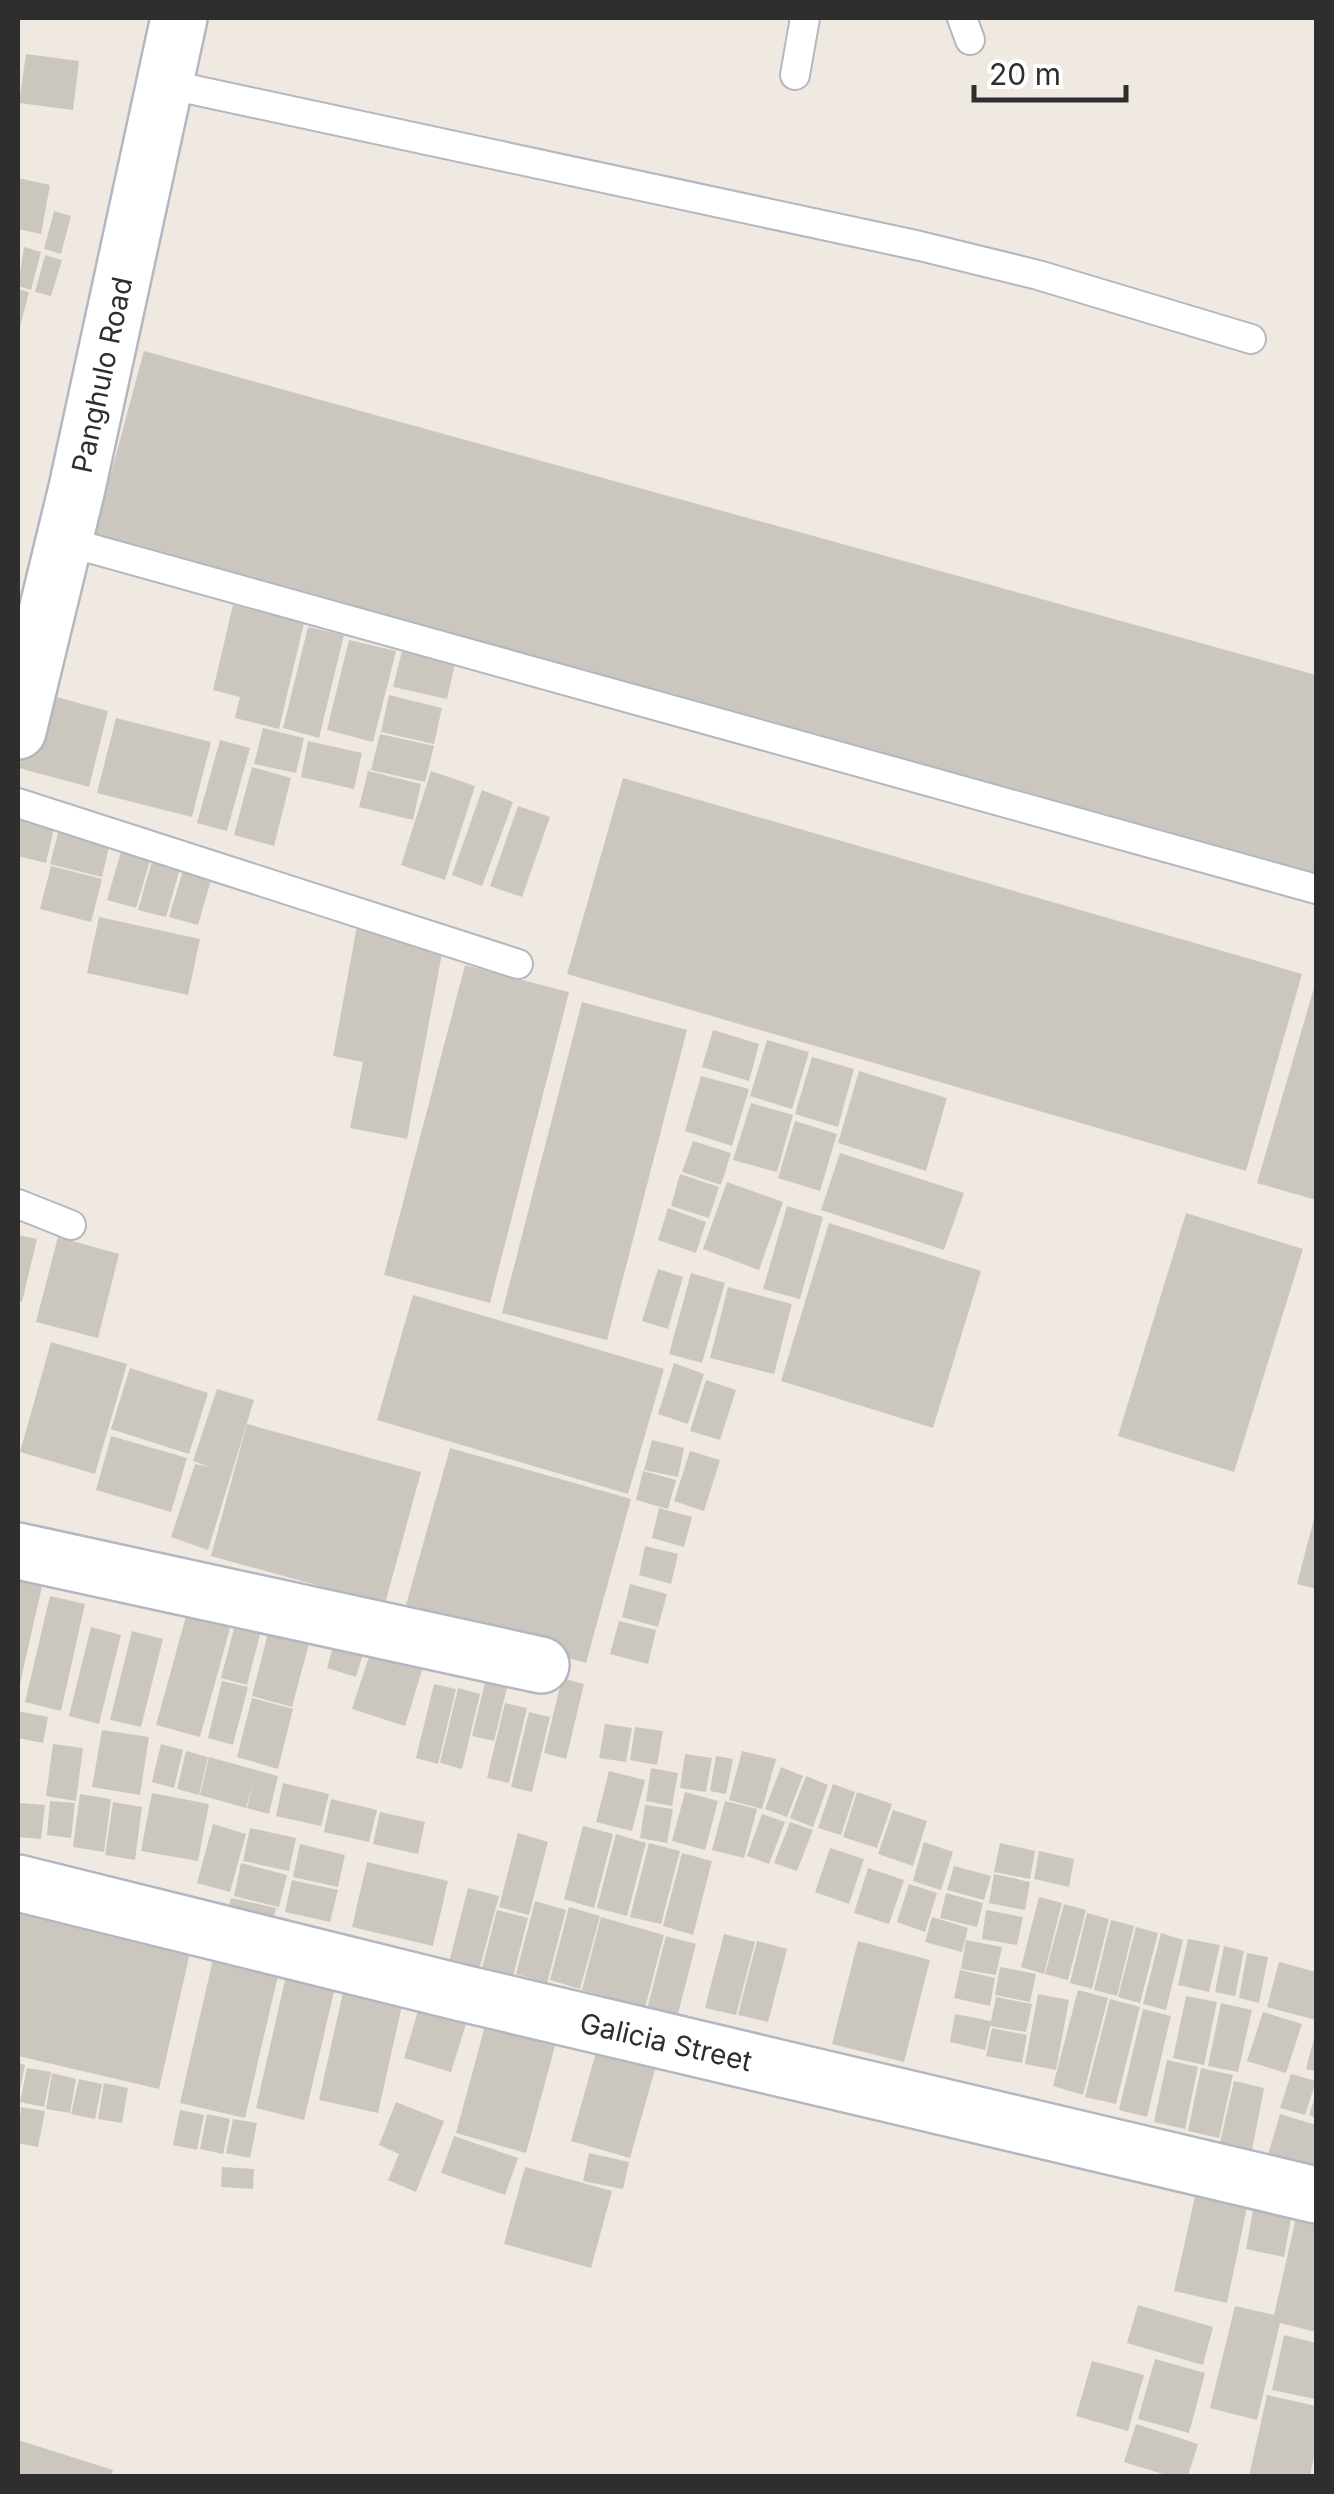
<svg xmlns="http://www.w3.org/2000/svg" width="1334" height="2494" font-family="Inter,sans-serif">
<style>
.building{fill:#cbc7bf}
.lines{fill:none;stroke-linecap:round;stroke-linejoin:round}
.service-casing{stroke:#b4b7c1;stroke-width:32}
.minor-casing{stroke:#b4b7c1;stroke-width:60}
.secondary-casing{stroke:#b4b7c1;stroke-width:60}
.service{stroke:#fff;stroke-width:28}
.minor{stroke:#fff;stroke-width:55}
.secondary{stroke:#fff;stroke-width:55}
.labels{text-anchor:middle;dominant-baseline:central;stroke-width:8;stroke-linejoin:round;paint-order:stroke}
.street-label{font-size:28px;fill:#2e2e2e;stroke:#fff}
</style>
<rect width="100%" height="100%" fill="#efe9e1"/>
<path class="building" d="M26,54L79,61L73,110L19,103Z
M18,178L50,185L41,234L18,229Z
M54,211L71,216L61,254L44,249Z
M24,247L41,252L31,290L18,286Z
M45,255L62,260L51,296L35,292Z
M18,289L29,292L19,331H18Z
M144,351L1316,675V873L94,536Z
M233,605L304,623L279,729L235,718L240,697L213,690Z
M308,627L344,635L319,738L283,728Z
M349,640L396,651L373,742L327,730Z
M402,651L455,664L447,699L393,687Z
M38,692L108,711L89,787L19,768Z
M389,695L442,708L434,744L381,732Z
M116,718L211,742L192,817L97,793Z
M263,728L304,738L296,773L254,764Z
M380,734L434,746L425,782L371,770Z
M220,740L250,748L227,831L197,823Z
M308,741L362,753L354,789L301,777Z
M252,767L291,778L274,846L234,835Z
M368,771L421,784L413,820L359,807Z
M431,771L475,786L445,880L401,865Z
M623,778L1302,974L1246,1171L567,974Z
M482,790L513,802L482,886L452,875Z
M518,806L550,817L522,897L490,886Z
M18,810L56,820L46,863L18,856Z
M61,822L112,834L102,877L50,864Z
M127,831L156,840L136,908L107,900Z
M158,840L186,848L166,917L138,910Z
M190,847L218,856L198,925L169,917Z
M51,866L102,879L91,922L40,909Z
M99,917L200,939L188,995L87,973Z
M357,926L444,943L407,1139L350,1128L363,1062L333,1056Z
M465,965L569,992L490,1303L384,1275Z
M1316,981V1200L1257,1183Z
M582,1002L687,1030L607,1340L502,1313Z
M713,1030L759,1044L749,1081L702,1067Z
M767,1040L809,1052L792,1109L750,1096Z
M812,1057L854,1069L838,1127L795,1114Z
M859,1071L947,1098L926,1171L838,1143Z
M701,1076L749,1089L732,1146L685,1131Z
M751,1103L793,1115L777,1172L733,1160Z
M795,1121L837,1134L820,1191L778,1178Z
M693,1141L731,1153L721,1185L682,1172Z
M840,1153L964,1193L944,1250L821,1210Z
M680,1174L719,1187L709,1218L671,1206Z
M727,1182L783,1202L759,1270L703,1249Z
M787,1206L823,1217L800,1299L763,1289Z
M668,1208L706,1222L696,1253L658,1240Z
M1186,1213L1303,1249L1234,1472L1118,1436Z
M829,1223L981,1271L933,1428L781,1381Z
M18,1235L37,1239L22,1302L18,1301Z
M58,1237L119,1254L98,1338L36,1322Z
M658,1269L683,1277L668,1329L642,1321Z
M691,1273L725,1283L702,1363L669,1354Z
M728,1287L792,1304L774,1374L710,1358Z
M413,1295L664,1369L628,1494L377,1420Z
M51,1342L127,1364L95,1474L20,1452Z
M674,1363L704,1374L688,1424L658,1414Z
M130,1368L208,1393L189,1454L111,1429Z
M706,1380L736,1390L720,1440L690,1431Z
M217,1389L254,1400L208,1550L171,1537L195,1464L210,1467L193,1461Z
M247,1424L421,1472L385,1604L211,1556Z
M111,1436L187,1458L171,1512L96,1490Z
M652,1440L684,1448L678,1477L644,1470Z
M450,1448L631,1499L586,1663L404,1612Z
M690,1451L720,1460L704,1511L674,1501Z
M643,1471L676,1480L668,1509L636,1500Z
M659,1508L692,1517L684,1547L652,1538Z
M1315,1515L1316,1516V1589L1297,1584Z
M645,1546L678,1554L671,1584L639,1575Z
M18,1576L43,1582L19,1688H18Z
M630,1584L667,1594L658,1627L622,1617Z
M50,1596L85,1604L61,1711L25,1702Z
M188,1609L232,1621L200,1737L156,1725Z
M236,1621L262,1627L247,1685L221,1678Z
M619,1621L656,1630L648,1664L610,1654Z
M91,1627L121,1635L99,1724L69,1716Z
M269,1629L310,1640L292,1707L252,1696Z
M338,1629L368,1638L356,1677L327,1668Z
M132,1631L163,1639L141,1727L110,1720Z
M374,1641L426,1657L405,1726L352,1709Z
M490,1662L512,1667L494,1741L472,1736Z
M562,1678L584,1684L566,1759L544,1753Z
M222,1681L248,1687L233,1745L208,1738Z
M434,1684L456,1689L438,1764L416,1758Z
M458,1688L480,1694L462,1769L440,1763Z
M252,1698L293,1709L278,1769L237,1757Z
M505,1703L527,1708L509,1783L487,1778Z
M18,1711L48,1717L43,1743L18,1738Z
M529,1712L550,1717L532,1792L511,1787Z
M605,1724L632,1728L626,1762L599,1758Z
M635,1727L663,1731L657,1765L630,1760Z
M102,1730L149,1737L140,1795L92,1787Z
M53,1744L83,1748L76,1801L46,1796Z
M161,1744L183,1750L174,1788L152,1782Z
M186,1751L208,1757L199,1795L177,1789Z
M742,1751L776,1759L762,1809L729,1800Z
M685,1754L712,1758L706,1792L680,1788Z
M716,1756L733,1759L726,1794L710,1791Z
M209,1757L278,1776L269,1814L247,1808L254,1779L246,1808L200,1795Z
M781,1767L803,1776L787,1817L765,1809Z
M651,1768L678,1773L672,1806L646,1801Z
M609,1771L645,1780L632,1831L596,1822Z
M806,1776L828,1785L813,1827L790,1818Z
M283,1783L329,1794L321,1826L276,1816Z
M833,1784L855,1792L841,1835L818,1828Z
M685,1792L718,1801L705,1850L672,1841Z
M857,1792L892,1804L877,1848L843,1837Z
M152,1793L209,1804L198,1861L141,1851Z
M80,1794L111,1799L104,1852L73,1847Z
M331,1799L377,1810L369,1842L324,1832Z
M50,1801L75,1803L71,1838L47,1835Z
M725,1801L757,1809L744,1858L712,1850Z
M113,1802L142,1807L135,1860L105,1855Z
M20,1803L45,1805L41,1839L18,1837Z
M645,1805L673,1809L667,1843L640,1838Z
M893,1810L927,1821L913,1866L878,1854Z
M380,1812L425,1822L418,1854L373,1844Z
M762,1814L785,1822L769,1864L747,1856Z
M790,1822L813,1830L797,1871L774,1863Z
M213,1824L246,1834L230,1892L197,1883Z
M583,1826L613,1834L594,1908L564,1899Z
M250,1828L296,1838L289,1871L243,1861Z
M518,1833L548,1842L529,1915L499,1907Z
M616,1834L646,1843L627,1916L597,1908Z
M924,1842L953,1852L941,1890L913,1881Z
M649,1843L680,1851L661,1924L630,1917Z
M1000,1843L1035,1851L1030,1879L994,1872Z
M300,1844L345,1855L338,1887L293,1877Z
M830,1848L864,1859L849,1904L815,1892Z
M1039,1851L1074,1859L1069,1887L1034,1879Z
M682,1853L712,1861L693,1935L663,1926Z
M367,1862L448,1881L433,1946L352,1927Z
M241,1863L287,1875L279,1907L234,1896Z
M954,1866L991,1876L984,1900L947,1890Z
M868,1868L904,1880L889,1924L854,1913Z
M994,1874L1030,1882L1025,1910L989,1903Z
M292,1880L338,1890L330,1922L285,1912Z
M909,1884L937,1893L925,1932L897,1922Z
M468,1888L499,1896L479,1970L449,1962Z
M946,1893L983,1903L977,1927L940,1918Z
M1039,1897L1062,1903L1044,1974L1021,1967Z
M231,1898L276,1908L269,1941L224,1930Z
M535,1901L566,1910L547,1983L516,1974Z
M18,1902L192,1944L159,2089L18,2056Z
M1064,1904L1086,1910L1068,1980L1045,1974Z
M569,1907L600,1916L580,1989L550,1980Z
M497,1910L528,1918L509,1992L478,1984Z
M986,1910L1023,1917L1017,1945L982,1939Z
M1087,1913L1109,1919L1092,1989L1070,1983Z
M601,1917L664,1935L645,2008L582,1990Z
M932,1917L968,1928L962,1952L925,1942Z
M1111,1920L1134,1926L1117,1996L1094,1990Z
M1136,1927L1158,1933L1140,2003L1118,1997Z
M1161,1933L1183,1940L1166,2010L1143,2004Z
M724,1934L755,1942L736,2015L705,2008Z
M666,1936L696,1944L677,2017L647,2009Z
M1188,1939L1220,1945L1209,1992L1178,1985Z
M966,1940L1002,1947L996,1975L961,1969Z
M757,1941L787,1949L768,2022L738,2015Z
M858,1941L930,1960L904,2062L832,2044Z
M1224,1946L1244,1951L1235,1996L1215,1992Z
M1247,1953L1268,1957L1259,2003L1239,1998Z
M291,1954L340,1966L304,2120L256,2108Z
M214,1955L279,1971L245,2118L180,2103Z
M1279,1962L1316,1972V2020L1267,2007Z
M1000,1967L1036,1974L1030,2002L995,1995Z
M960,1970L995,1978L990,2006L954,1998Z
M346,1979L405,1992L378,2113L319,2100Z
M1078,1990L1108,1998L1083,2095L1053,2086Z
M423,1994L471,2008L451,2072L404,2058Z
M1038,1994L1069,2000L1056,2070L1025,2064Z
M1186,1996L1217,2002L1204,2065L1173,2058Z
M996,1997L1032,2004L1026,2032L990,2026L985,2050L950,2042L955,2014L991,2021Z
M1110,1999L1140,2007L1116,2104L1085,2097Z
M1221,2003L1252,2010L1238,2072L1208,2066Z
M1143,2009L1171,2016L1147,2117L1119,2110Z
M1263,2012L1302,2024L1286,2073L1247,2061Z
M488,2015L558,2035L526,2153L456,2133Z
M992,2028L1027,2035L1022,2063L986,2056Z
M1315,2034H1316V2071L1306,2069Z
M600,2038L659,2055L630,2158L571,2141Z
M1167,2060L1198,2067L1185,2129L1154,2122Z
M18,2063L25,2065L19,2094H18Z
M27,2068L51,2072L44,2107L20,2102Z
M1201,2068L1233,2075L1219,2138L1188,2131Z
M52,2073L76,2079L70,2113L46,2109Z
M1291,2074L1316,2081L1305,2115L1280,2108Z
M79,2079L102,2084L95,2119L71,2114Z
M1234,2081L1264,2088L1252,2150L1220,2143Z
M104,2083L128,2088L122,2123L98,2119Z
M1316,2093V2118L1309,2115Z
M396,2102L444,2121L416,2192L388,2180L399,2154L379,2145Z
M21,2107L45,2111L38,2147L18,2143Z
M180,2110L204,2115L197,2150L173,2145Z
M207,2114L230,2119L223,2154L200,2149Z
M1280,2114L1316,2125V2180L1265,2165Z
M233,2119L257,2123L250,2158L226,2153Z
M454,2136L518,2158L505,2195L441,2173Z
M589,2153L629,2162L623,2189L583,2181Z
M222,2167L254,2169L253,2189L221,2187Z
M525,2167L612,2191L591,2268L504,2244Z
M1257,2189L1295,2196L1284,2257L1246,2249Z
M1195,2196L1247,2207L1227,2303L1174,2291Z
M1300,2200L1316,2204V2332L1280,2323L1257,2420L1210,2408L1235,2306L1274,2315Z
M1138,2305L1213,2327L1203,2365L1127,2343Z
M1284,2335L1316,2343L1315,2399L1272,2390Z
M1155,2359L1205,2373L1189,2433L1138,2419Z
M1092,2361L1144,2375L1128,2431L1076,2416Z
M1267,2395L1316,2406V2446L1310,2476H1249Z
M1136,2424L1198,2444L1188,2476H1169L1124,2462Z
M18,2440L113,2470L111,2476H18Z"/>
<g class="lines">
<defs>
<path id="service" d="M962,18L970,40
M795,75L805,18
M166,84L920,246L1038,275L1251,339
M64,541L1316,889
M18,803L518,964
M18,1204L71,1225"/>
<path id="minor" d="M18,1551L541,1665
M18,1883L462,1993L1316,2195"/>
<path id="secondary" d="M18,731L77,488L179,18"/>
</defs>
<use href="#service" class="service-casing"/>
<use href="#minor" class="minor-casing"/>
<use href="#secondary" class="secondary-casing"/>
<use href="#service" class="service"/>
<use href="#minor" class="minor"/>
<use href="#secondary" class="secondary"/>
</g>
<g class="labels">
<g class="street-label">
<text transform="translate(102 375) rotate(-78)">Panghulo Road</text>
<text transform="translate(666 2042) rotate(13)">Galicia Street</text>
</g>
</g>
<rect width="1334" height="2494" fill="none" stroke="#2e2e2e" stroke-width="40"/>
<path d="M974 85v15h152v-15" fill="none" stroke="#2e2e2e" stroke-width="5"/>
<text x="989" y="85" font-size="30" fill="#2e2e2e" stroke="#ffffff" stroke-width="8" paint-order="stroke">20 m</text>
</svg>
